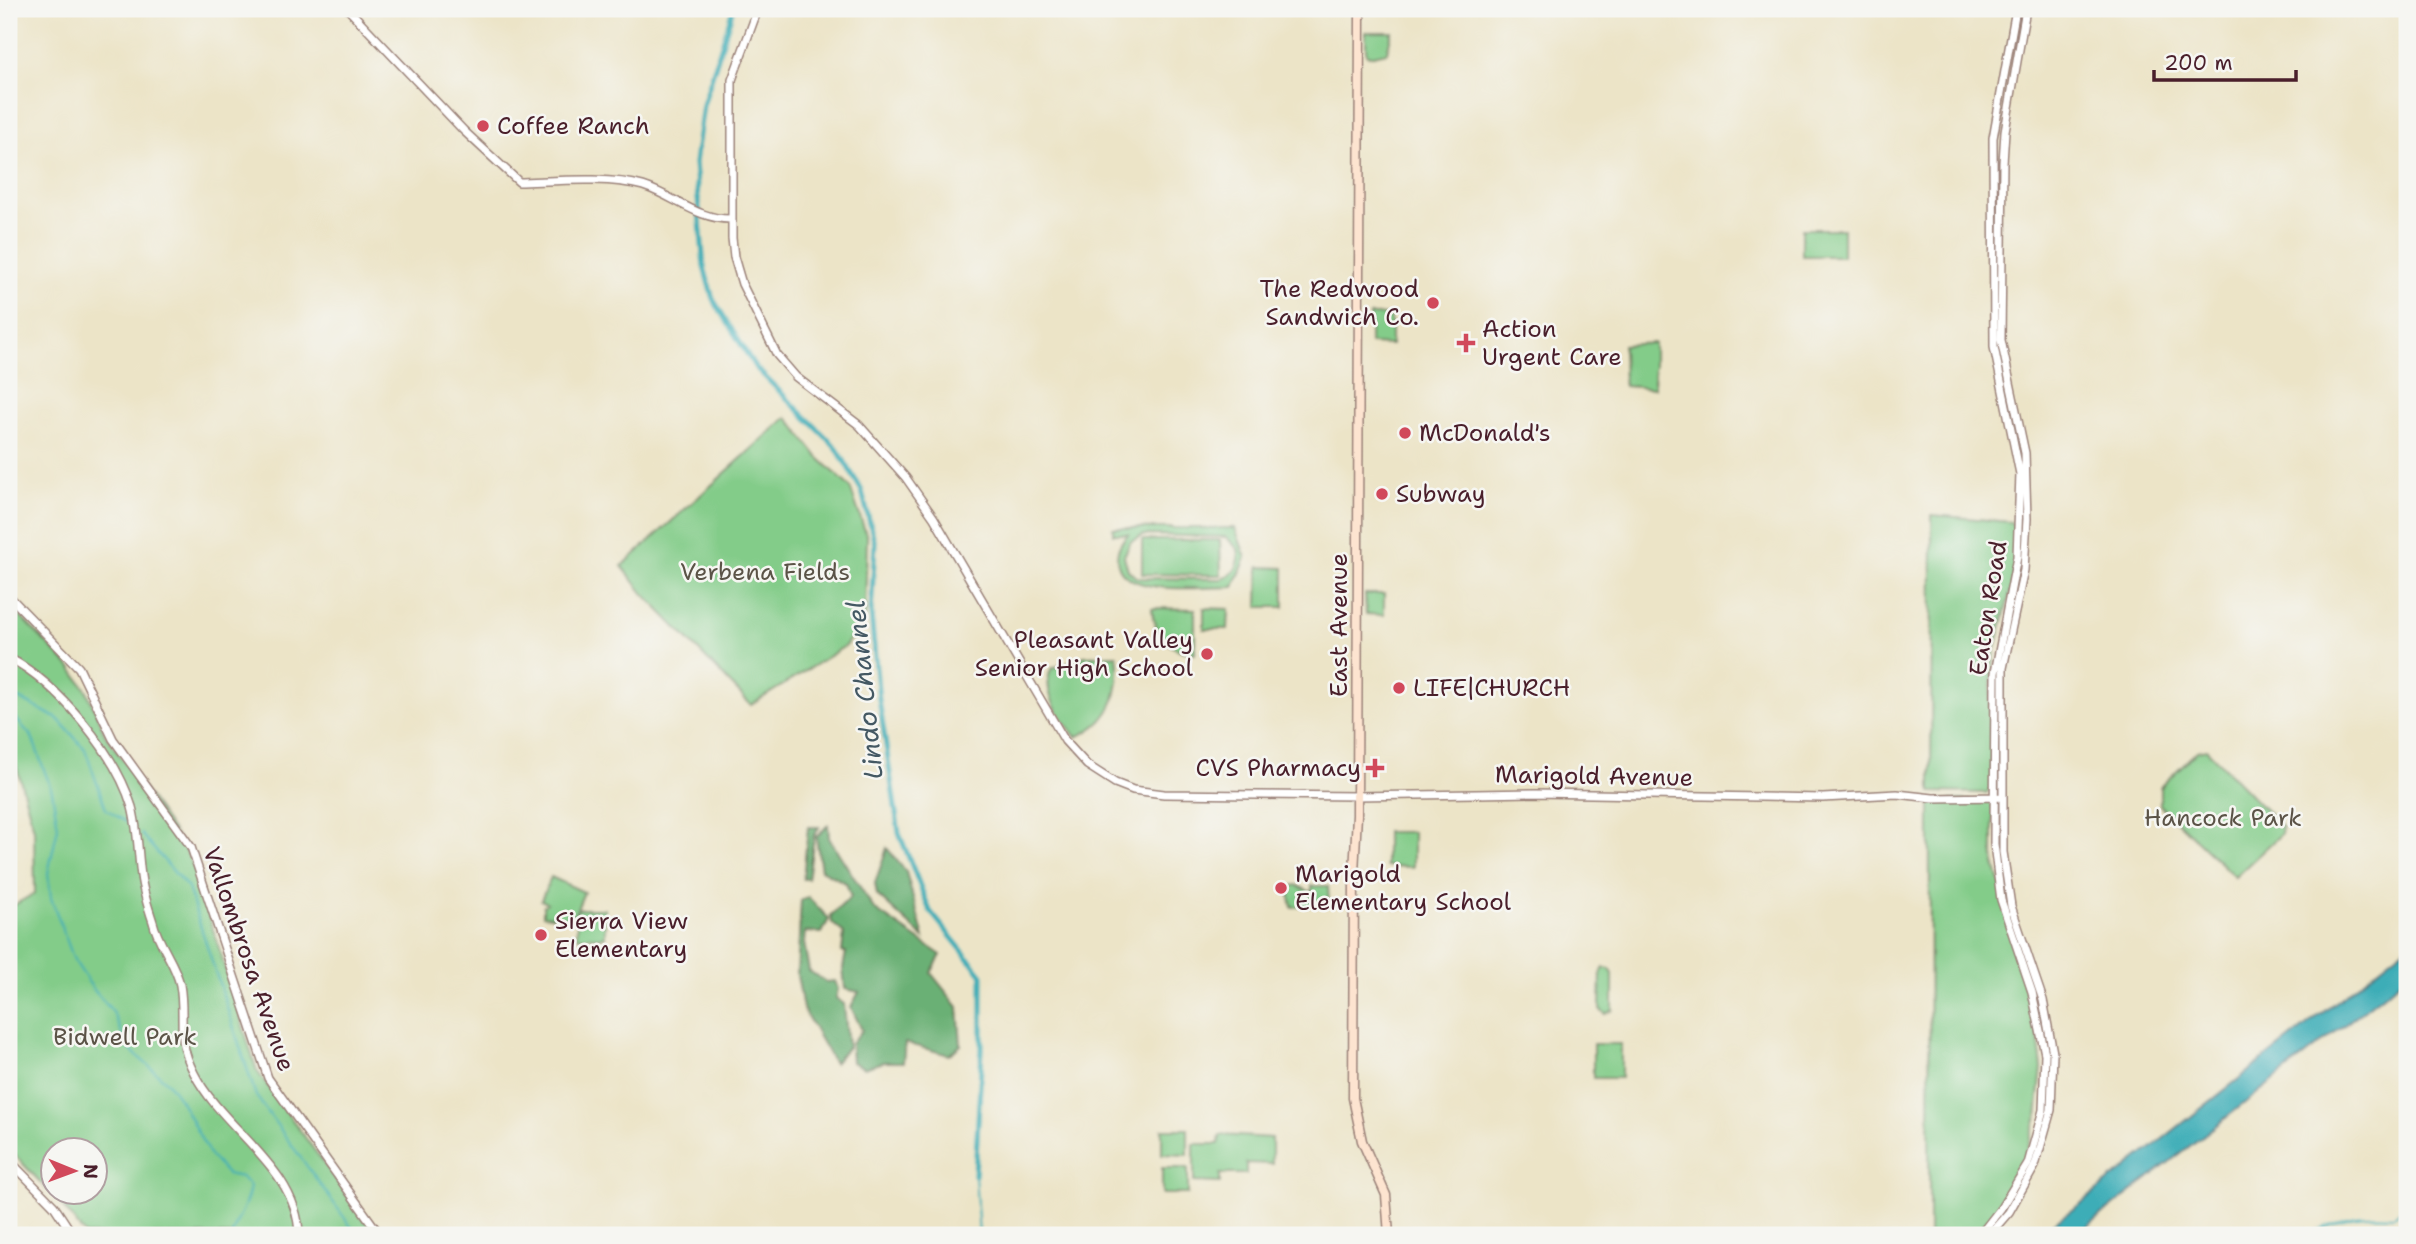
<svg xmlns="http://www.w3.org/2000/svg" width="2416" height="1244" font-family="'Shantell Sans',sans-serif">
<style>
.green{fill:#83cc89;stroke:#66765a;stroke-width:2;fill-rule:evenodd}
.forest{fill:#6ab075;stroke:#5a6850;stroke-width:2}
.water{fill:#3cadb7;stroke:#436671;stroke-width:2}
.lines{fill:none;stroke-linecap:round;stroke-linejoin:round}
.stream{stroke:#3cadb7;stroke-width:2}
.canal{stroke:#3cadb7;stroke-width:5}
.tertiary-casing{stroke:#9b8279;stroke-width:10}
.secondary-casing{stroke:#9b8279;stroke-width:11}
.tertiary{stroke:#fff;stroke-width:7}
.secondary{stroke:#fde4d0;stroke-width:8}
.poi-dot{fill:#d1495b;stroke:#f6f6f2;stroke-width:2.5}
.labels{text-anchor:middle;dominant-baseline:central;stroke-width:5;stroke-linejoin:round;paint-order:stroke}
.poi-label{font-size:24px;fill:#4a1f2b;stroke:#f6f6f2;text-anchor:start}
.park-label{font-size:24px;fill:#5b5347;stroke:#f6f6f2}
.street-label{font-size:24px;fill:#4a1f2b;stroke:#f6f6f2}
.water-label{font-size:26px;font-style:italic;fill:#445863;stroke:#f6f6f2}
</style>
<rect width="100%" height="100%" fill="#f6f6f2"/>
<filter id="ink" filterUnits="userSpaceOnUse"><feTurbulence type="fractalNoise" baseFrequency=".0143" numOctaves="2"/><feDisplacementMap in="SourceGraphic" scale="14" xChannelSelector="R" yChannelSelector="G"/><feConvolveMatrix kernelMatrix="1 2 1 2 8 2 1 2 1" color-interpolation-filters="sRGB"/></filter>
<filter id="wash" filterUnits="userSpaceOnUse"><feTurbulence type="fractalNoise" baseFrequency=".00686" numOctaves="4" result="noise"/><feDisplacementMap in="SourceGraphic" scale="28" xChannelSelector="R" yChannelSelector="G"/><feGaussianBlur stdDeviation="1.57" result="paint"/><feColorMatrix in="noise" values="0 0 0 0 0 0 0 0 0 0 0 0 0 0 0 0 0 1.4 0 .05"/><feComposite in="paint" operator="in"/></filter>
<g filter="url(#wash)">
<rect width="100%" height="100%" fill="#ece4c7"/>
<path class="green" d="M1366,32H1392L1387,52L1369,56L1366,54Z
M1802,229H1843V256H1802Z
M1370,315H1391V345L1370,344Z
M1654,343V388L1624,386L1623,345Z
M787,417L819,458L850,487L867,537L865,617L845,646L751,705L644,594L622,566Z
M1932,515L2011,522C2028,551 2001,620 1995,653C1987,696 1992,744 1992,787L1986,793L1931,792Z
M1113,528H1235L1246,558L1234,587C1206,587 1126,597 1118,564C1115,552 1120,543 1128,534H1113ZM1144,535L1226,537L1238,549C1241,563 1236,575 1221,579L1137,578L1128,570L1124,556L1131,541Z
M1142,540H1220L1221,575L1142,574Z
M1259,567L1284,568V607H1258Z
M1365,594H1384V615L1366,614Z
M9,605L72,669L87,691L105,734L185,849L194,868L257,1071L376,1235H85L60,1203L9,1149V908L35,893L34,829L9,740ZM52,1150H94V1192H52Z
M1152,608L1195,609V653C1169,652 1153,634 1152,608Z
M1204,608L1229,609L1228,629H1204Z
M1117,655C1122,692 1113,722 1076,737C1061,719 1041,692 1051,669L1085,656Z
M2206,749L2282,827L2281,834L2235,877L2160,805V787L2197,751Z
M1939,800H1987L1993,804V857L2035,1010L2042,1068L2037,1117L2021,1167L1995,1213L1972,1235H1929L1930,804Z
M1386,832H1413V867L1386,866Z
M551,877L584,892L577,909H605V937H577V909L574,915L568,913V918L543,915V906L547,903L541,900Z
M1296,885L1311,892V906L1292,907L1288,887Z
M1312,886H1328L1329,905H1312Z
M1604,968L1610,969L1613,974V1010L1606,1014L1600,1009L1601,973Z
M1593,1044H1621V1078H1593Z
M1162,1129H1188V1155L1162,1154Z
M1220,1135L1272,1138V1164L1246,1163V1174H1220V1183L1194,1182V1144H1219Z
M1162,1168H1188V1194H1162Z"/>
<path class="forest" d="M828,825L829,838L874,909L941,955L931,973L958,1007L961,1045L949,1055L905,1043L903,1062H883L864,1068L852,1062L851,1044L862,1030L851,1007L859,992L845,989L843,968L846,952H842L844,933L832,923L831,915L851,897L846,883L821,870L816,837Z
M808,827H819L814,836L808,879H803Z
M887,848L906,872L924,938L877,895L875,883Z
M808,897L829,919L822,933L805,932L804,943L809,971L826,982L835,981L838,989L836,998L844,1004L848,1047L834,1063L803,1009L797,975L801,900Z"/>
<path class="water" d="M2407,946V976L2076,1235H2036L2079,1205Z"/>
<g class="lines">
<path class="stream" d="M9,693L58,719L85,749L106,809L132,826
M9,711L32,737L52,791L58,827L48,873L51,898L74,960L93,989L113,1012L127,1047L168,1083L181,1101L211,1157L227,1174L241,1177L250,1186C248,1205 237,1217 232,1235
M141,834L188,888L256,1096L357,1235
M975,1175L979,1235
M2309,1235C2340,1218 2358,1214 2394,1216L2407,1205"/>
<path class="canal" d="M733,9L703,105L695,163L704,267L713,299L755,367L836,447L862,491L875,544L871,614L879,699L899,833L930,911L982,975V1050L975,1175"/>
</g>
</g>
<g filter="url(#ink)">
<g class="lines">
<defs>
<path id="tertiary" d="M348,9L464,131L519,182C555,181 608,176 643,186C675,196 697,220 732,219
M758,9L732,80V238L734,257L742,284L777,355L796,377L859,425L906,478L934,518L1065,741L1087,765L1115,783L1133,790L1164,794L1357,796L1536,793L1823,798L1897,794L1933,798L2003,797
M9,596L79,668L113,739L191,847L268,1078L380,1235
M9,658C58,683 116,754 132,807C138,829 138,854 141,876C143,892 148,907 153,922C158,944 176,964 180,985C186,1020 175,1036 194,1073C222,1129 298,1168 299,1235
M9,1160L54,1206L73,1235
M1980,1235L2001,1208L2028,1164L2043,1110L2045,1054L2032,992L2001,900L1994,844L1995,673L2017,557L2020,474L1994,347L1993,138L2016,9
M1989,1235L2009,1212L2035,1166L2051,1110L2053,1053L2043,1000L2011,906L2003,852V668L2024,570L2027,519L2025,453L2001,340L2003,163L2005,131L2026,9"/>
<path id="secondary" d="M1360,9L1357,815L1354,873L1353,1098L1362,1141L1386,1195L1389,1235"/>
</defs>
<use href="#tertiary" class="tertiary-casing"/>
<use href="#secondary" class="secondary-casing"/>
<use href="#tertiary" class="tertiary"/>
<use href="#secondary" class="secondary"/>
</g>
</g>
<g class="poi-dot">
<circle cx="483" cy="126" r="7"/>
<circle cx="1433" cy="303" r="7"/>
<path d="M1462.5 332.5h7v7h7v7h-7v7h-7v-7h-7v-7h7z"/>
<circle cx="1405" cy="433" r="7"/>
<circle cx="1382" cy="494" r="7"/>
<circle cx="1207" cy="654" r="7"/>
<circle cx="1399" cy="688" r="7"/>
<path d="M1371.5 757.5h7v7h7v7h-7v7h-7v-7h-7v-7h7z"/>
<circle cx="1281" cy="888" r="7"/>
<circle cx="541" cy="935" r="7"/>
</g>
<g class="labels">
<g class="poi-label">
<text x="497" y="126">Coffee Ranch</text>
<text x="1419" y="289" text-anchor="end">The Redwood<tspan x="1419" dy="28">Sandwich Co.</tspan></text>
<text x="1482" y="329">Action<tspan x="1482" dy="28">Urgent Care</tspan></text>
<text x="1419" y="433">McDonald's</text>
<text x="1396" y="494">Subway</text>
<text x="1193" y="640" text-anchor="end">Pleasant Valley<tspan x="1193" dy="28">Senior High School</tspan></text>
<text x="1413" y="688">LIFE|CHURCH</text>
<text x="1361" y="768" text-anchor="end">CVS Pharmacy</text>
<text x="1295" y="874">Marigold<tspan x="1295" dy="28">Elementary School</tspan></text>
<text x="555" y="921">Sierra View<tspan x="555" dy="28">Elementary</tspan></text>
</g>
<g class="park-label">
<text x="765" y="572">Verbena Fields</text>
<text x="2223" y="818">Hancock Park</text>
<text x="125" y="1037">Bidwell Park</text>
</g>
<g class="street-label">
<text transform="translate(1988 608) rotate(-81)">Eaton Road</text>
<text transform="translate(1339 625) rotate(-90)">East Avenue</text>
<text transform="translate(1594 776) rotate(1)">Marigold Avenue</text>
<text transform="translate(249 959) rotate(71)">Vallombrosa Avenue</text>
</g>
<g class="water-label">
<text transform="translate(864 690) rotate(-96)">Lindo Channel</text>
</g>
</g>
<rect width="2416" height="1244" fill="none" stroke="#f6f6f2" stroke-width="35"/>
<g transform="translate(74 1171) rotate(91)"><circle r="33" fill="#f6f6f2" stroke="#b1a0a2" stroke-width="2"/>
<path d="M0-5L12 26L0 18L-12 26Z" fill="#d1495b"/>
<text y="-10" font-size="19" font-weight="bold" text-anchor="middle" fill="#4a1f2b">N</text>
</g>
<path d="M2154 70v10h142v-10" fill="none" stroke="#4a1f2b" stroke-width="3.5"/>
<text x="2164" y="70" font-size="21" fill="#4a1f2b" stroke="#f6f6f2" stroke-width="5" paint-order="stroke">200 m</text>
</svg>
